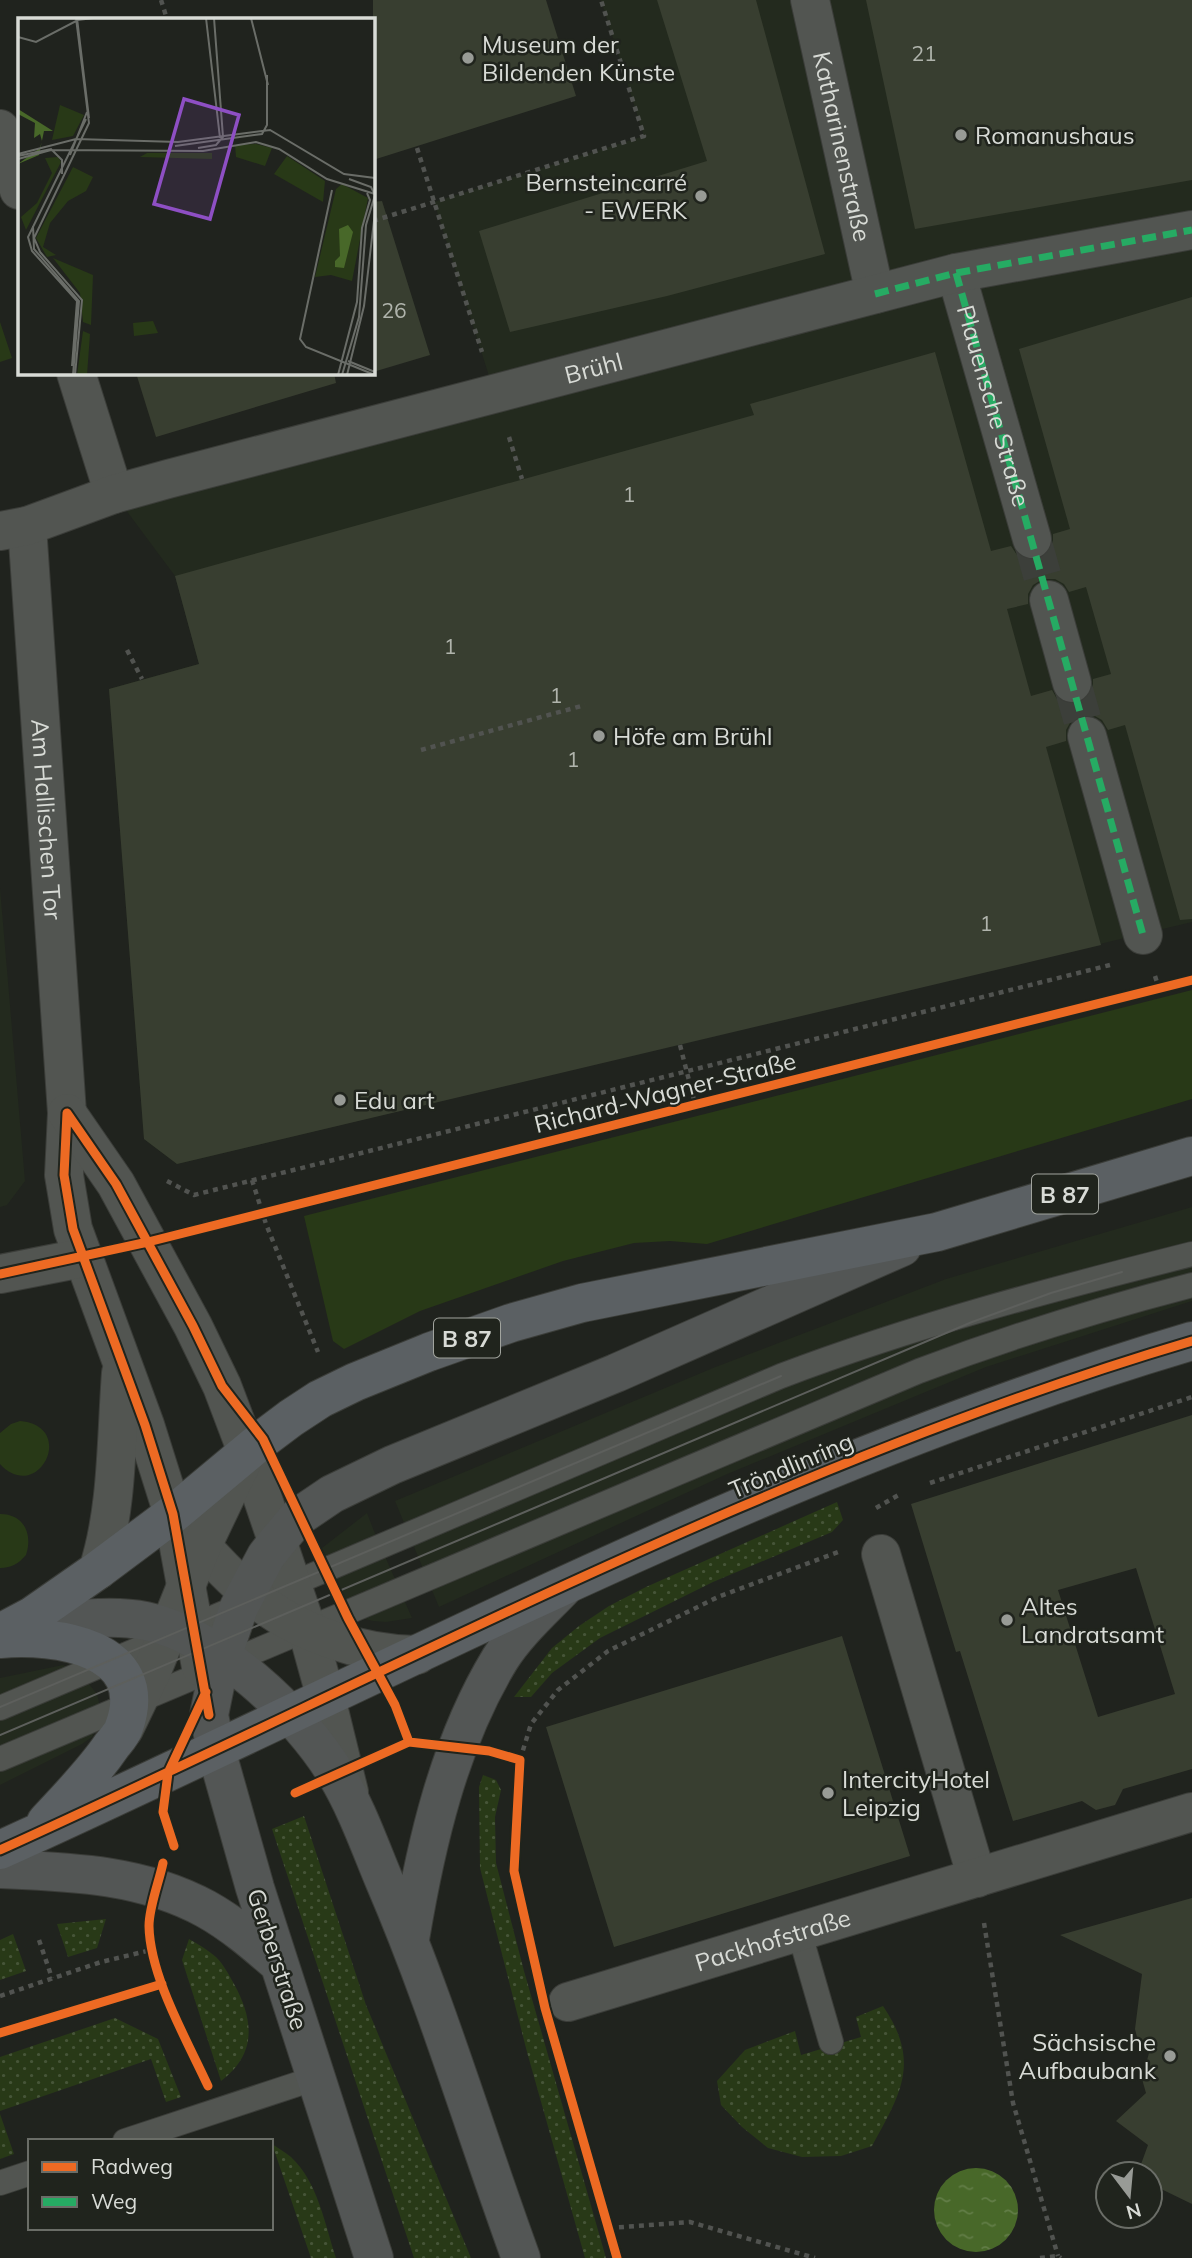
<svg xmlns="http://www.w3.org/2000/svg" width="1192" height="2258" font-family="Mulish,sans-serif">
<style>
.built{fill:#232a1e}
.grass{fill:url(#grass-dots)}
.park{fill:#283917}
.water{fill:url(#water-ripples)}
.building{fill:#383e30;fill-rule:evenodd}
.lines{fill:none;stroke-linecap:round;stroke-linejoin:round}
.street-tunnel{stroke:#3c3f3a;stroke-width:38;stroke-dasharray:38 19;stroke-linecap:butt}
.lane-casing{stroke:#3b3d39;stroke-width:26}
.street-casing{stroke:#3b3d39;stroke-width:40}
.secondary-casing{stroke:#3b3d39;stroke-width:40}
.primary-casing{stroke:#3b3d39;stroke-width:40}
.path{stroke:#515350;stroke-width:4.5;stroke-dasharray:5 5;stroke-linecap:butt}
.lane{stroke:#525551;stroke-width:24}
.street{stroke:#525551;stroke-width:38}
.secondary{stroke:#535655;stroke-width:38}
.primary{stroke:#5b6063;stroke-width:38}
.tram{stroke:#5d5f5c;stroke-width:2}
.quiet{stroke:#26ab63;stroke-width:7;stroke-dasharray:14 7;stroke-linecap:butt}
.cycleway-casing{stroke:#20241d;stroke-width:13}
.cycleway{stroke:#ed6a23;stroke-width:9}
.poi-dot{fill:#989b96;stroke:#20241d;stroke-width:2.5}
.labels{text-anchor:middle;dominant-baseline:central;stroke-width:5;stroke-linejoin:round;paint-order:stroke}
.number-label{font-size:21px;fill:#b0b4ac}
.shield{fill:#20241d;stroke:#a1a49e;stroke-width:2}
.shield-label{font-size:23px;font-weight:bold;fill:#d8dbd6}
.poi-label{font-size:24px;fill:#d8dbd6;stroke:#20241d;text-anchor:start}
.street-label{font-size:24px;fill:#d8dbd6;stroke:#20241d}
.inset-road{fill:none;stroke:#6a6d68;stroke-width:2}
.view{fill:#8e4fc4;fill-opacity:0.15;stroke:#8e4fc4;stroke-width:3.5}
.inset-edge{fill:none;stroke:#d8dbd6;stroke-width:3.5}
</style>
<defs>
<pattern id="grass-dots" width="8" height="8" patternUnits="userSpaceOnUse" patternTransform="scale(1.75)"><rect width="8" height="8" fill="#283917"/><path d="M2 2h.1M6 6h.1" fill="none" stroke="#465538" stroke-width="1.8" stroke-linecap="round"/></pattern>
<pattern id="water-ripples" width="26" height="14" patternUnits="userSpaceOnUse" patternTransform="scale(1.75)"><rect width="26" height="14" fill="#486829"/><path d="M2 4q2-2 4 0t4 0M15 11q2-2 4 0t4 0" fill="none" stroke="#627d47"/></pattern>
</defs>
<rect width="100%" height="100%" fill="#20231e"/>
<path class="built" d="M601,0H1192V922L177,1164L144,1139L109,689L199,664L175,576L114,494L495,395L434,202L644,136Z
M0,888L25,1181L7,1205L0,1207Z
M1192,1207V1301L986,1367L725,1475L439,1607L395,1501L713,1368L946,1279Z
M367,1513L374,1531L412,1618L386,1622L373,1621L353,1616L322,1548Z
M63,1665L81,1674L97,1694L102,1715L92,1737L82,1744L0,1785V1678Z"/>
<path class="grass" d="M837,1502L843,1520L832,1532L713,1582L600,1638L552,1673L531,1697H514L552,1648L579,1626L609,1606L646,1587Z
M483,1775L496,1780L501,1790L495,1817L496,1863L524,1971L606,2258H585L527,2052L480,1868L479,1787Z
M304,1816L366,2005L471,2258H414L272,1829Z
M106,1919L97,1948L68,1957L57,1924Z
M13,1934L26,1971L0,1980V1940Z
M189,1939C198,1944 208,1950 216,1957C224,1965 229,1975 234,1984C254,2020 257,2054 221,2081L182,1960Z
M883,2006C921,2062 901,2093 872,2146L841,2156L802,2157L768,2148L742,2127L721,2105L717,2081L745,2050L795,2031L801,2055L861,2037L856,2017Z
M115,2018L158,2039L181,2097L166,2102L151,2059L0,2111V2057Z
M0,2114L14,2154L0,2159Z
M272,2144C278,2148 285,2152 291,2157C318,2182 325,2225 336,2258H311Z"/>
<path class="park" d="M0,322L12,358L0,362Z
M1192,990V1099L707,1244L670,1241L634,1243L563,1261L420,1311L344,1349L333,1341L304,1216Z
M20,1421C78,1426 38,1505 0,1464V1433L11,1424Z
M0,1514C24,1514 33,1534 26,1555C19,1563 12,1568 0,1568Z"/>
<path class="water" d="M934 2210a42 42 0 1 1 84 0a42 42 0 1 1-84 0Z"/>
<path class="building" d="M373,0H546L576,96L373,160Z
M657,0H756L825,254L667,296L510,332L479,231L707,161Z
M866,0H1192V180L915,229Z
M382,201L430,355L373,372V202Z
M1192,297V919L1180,920L1125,725L1108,730L1102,720L1093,715H1082L1071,721L1066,730V741L1046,747L1101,945L177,1164L144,1139L109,689L199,664L175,576L754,415L750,404L935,352L991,551L1011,546L1017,555L1026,560H1037L1048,554L1053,545V534L1070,529L1019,349ZM1043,579H1055L1064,584L1069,592L1086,587L1111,674L1093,679V689L1088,698L1078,704H1066L1057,699L1052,690L1031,696L1007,609L1028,604V594L1033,585Z
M136,373H334L336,383L156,437Z
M1192,1415V1769L1123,1789L1115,1805L1096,1810L1082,1801L1013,1821L960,1651L956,1652L911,1504ZM1136,1568L1175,1694L1098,1717L1058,1590Z
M842,1636L910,1856L614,1947L546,1727Z
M1192,1898V2204L1155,2186L1152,2175L1140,2167L1148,2145L1116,2121L1146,2093L1142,2079L1149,2053L1138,2041L1135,2029L1142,1974L1060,1935Z"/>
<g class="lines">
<path class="street-tunnel" d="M1032,539L1049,600
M1072,683L1087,736"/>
<defs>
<path id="lane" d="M278,1590L781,1376C915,1325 1053,1289 1192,1254
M0,1708L245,1604
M0,1759L919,1371C1009,1337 1099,1309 1192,1285
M799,1931L831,2042
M125,2141L316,2078
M0,2183L30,2173"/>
<g id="street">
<path id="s1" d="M810,0L875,294"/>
<path d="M0,129L19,190"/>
<path id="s2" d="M956,273L1032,539"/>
<path d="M76,373L114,494"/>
<path id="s3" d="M27,526L67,1113L64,1175L73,1229L145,1425L173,1514L201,1667"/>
<path id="s4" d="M0,531L27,526L114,494L168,479L956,273L1192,230"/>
<path d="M1049,600L1072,683"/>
<path d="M1087,736L1143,935"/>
<path d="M67,1113L116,1184L193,1326L222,1386L247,1452L307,1629L326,1698L349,1792"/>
<path d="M0,1274L82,1258"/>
<path d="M186,1529C208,1553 230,1578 255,1598C299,1634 361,1654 417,1655"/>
<path d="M881,1554L977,1878"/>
<path d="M98,1570C118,1508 116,1438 121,1373"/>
<path d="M124,1729L152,1671L202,1546L247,1452"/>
<path id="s5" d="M568,2002L1192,1812"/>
</g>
<path id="secondary" d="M10,1630C54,1623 102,1612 146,1621C217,1636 299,1713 336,1774C356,1807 369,1844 384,1880C437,2003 475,2132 521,2258
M0,1869C71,1872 142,1874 206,1909C233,1924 256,1944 279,1964
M410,1939C426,1843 449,1743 500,1659C517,1632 542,1610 564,1587
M374,2258L255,1888L216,1750L209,1715L219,1666L239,1607L266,1556L277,1542L298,1517L332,1494L392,1465L616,1373L902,1247"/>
<path id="primary" d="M0,1633L32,1616L98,1570L173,1514L263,1439L291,1418L320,1399L355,1382L429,1352L511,1323L582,1303L937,1232L1192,1156
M0,1639C55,1634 153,1647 124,1727C122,1734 116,1740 112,1745C93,1773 69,1797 46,1822
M0,1850C393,1672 776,1464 1192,1341"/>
</defs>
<use href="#lane" class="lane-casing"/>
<use href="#street" class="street-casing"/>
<use href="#secondary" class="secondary-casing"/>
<use href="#primary" class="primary-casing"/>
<path class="path" d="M161,0L167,19
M417,148L482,352
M373,221L644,136L601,0
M509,437L522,479
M127,650L142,679
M421,750L585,705
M1155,976L1159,989
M680,1045L695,1104
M252,1180L266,1224L318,1352
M167,1181L194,1195L1110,965
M930,1483L1192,1397
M876,1508L902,1493
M520,1760L531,1724L558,1690L608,1651L718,1597L838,1552
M984,1923L1013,2103L1058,2256
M39,1940L52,1978
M0,1996L101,1962L151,1950
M609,2228L690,2222L815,2258
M1040,2258L1058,2256L1061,2258"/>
<use href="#lane" class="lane"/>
<use href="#street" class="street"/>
<use href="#secondary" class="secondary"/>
<use href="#primary" class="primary"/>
<path class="tram" d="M0,1707L781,1376
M0,1735L972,1322L1051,1293L1122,1272"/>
<path class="quiet" d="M956,273L1143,935
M875,294L956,273L1192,230"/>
<defs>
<path id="cycleway" d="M67,1113L116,1184L193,1326L222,1386L263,1439L348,1618L395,1705L409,1742
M67,1113L64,1175L73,1229L145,1425L173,1514L209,1715
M0,1274L148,1242L1192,980
M295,1793L409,1742L489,1751L520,1760L514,1871L545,2008L617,2258
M174,1846L163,1812L168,1773L206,1692
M0,1850C393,1672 776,1464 1192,1341
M163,1863C159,1882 149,1907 149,1926C150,1977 187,2040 208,2086
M0,2033L162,1984"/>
</defs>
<use href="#cycleway" class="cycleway-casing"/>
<use href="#cycleway" class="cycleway"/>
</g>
<g class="poi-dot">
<circle cx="468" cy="58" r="7"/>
<circle cx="961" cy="135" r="7"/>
<circle cx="701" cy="196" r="7"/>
<circle cx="599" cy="736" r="7"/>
<circle cx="340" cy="1100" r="7"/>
<circle cx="1007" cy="1620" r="7"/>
<circle cx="828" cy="1793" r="7"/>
<circle cx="1170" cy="2056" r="7"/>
</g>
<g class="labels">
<g class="number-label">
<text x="924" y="53">21</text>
<text x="394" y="310">26</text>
<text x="629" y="494">1</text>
<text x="450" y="646">1</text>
<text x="556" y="695">1</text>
<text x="573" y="759">1</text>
<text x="986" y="923">1</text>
</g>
<g class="shield">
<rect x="1032" y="1174.5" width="66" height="39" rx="5"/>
<rect x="434" y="1318.5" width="66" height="39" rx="5"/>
</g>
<g class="shield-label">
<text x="1065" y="1194">B 87</text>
<text x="467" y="1338">B 87</text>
</g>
<g class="poi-label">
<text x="482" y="44">Museum der<tspan x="482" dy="28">Bildenden Künste</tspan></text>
<text x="975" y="135">Romanushaus</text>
<text x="687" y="182" text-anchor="end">Bernsteincarré<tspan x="687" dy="28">- EWERK</tspan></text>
<text x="613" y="736">Höfe am Brühl</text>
<text x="354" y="1100">Edu art</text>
<text x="1021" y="1606">Altes<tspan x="1021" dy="28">Landratsamt</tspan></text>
<text x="842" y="1779">IntercityHotel<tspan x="842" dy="28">Leipzig</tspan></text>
<text x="1156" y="2042" text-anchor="end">Sächsische<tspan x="1156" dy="28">Aufbaubank</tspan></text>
</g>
<g class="street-label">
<text stroke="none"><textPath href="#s1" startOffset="150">Katharinenstraße</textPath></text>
<text stroke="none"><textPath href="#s4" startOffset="616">Brühl</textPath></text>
<text stroke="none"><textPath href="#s2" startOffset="138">Plauensche Straße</textPath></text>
<text stroke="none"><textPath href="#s3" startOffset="294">Am Hallischen Tor</textPath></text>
<text transform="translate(665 1092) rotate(-14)">Richard-Wagner-Straße</text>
<text transform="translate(791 1465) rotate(-23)">Tröndlinring</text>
<text stroke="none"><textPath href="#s5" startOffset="214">Packhofstraße</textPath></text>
<text transform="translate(278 1959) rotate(72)">Gerberstraße</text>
</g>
</g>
<g transform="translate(18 18)">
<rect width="357" height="357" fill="#20231e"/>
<path d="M42,87L66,97L55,118L34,122ZM238,126L254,130L247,148L218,139L217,127ZM129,135H194V141L122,139ZM269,138L307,163L305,184L256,156ZM40,139L43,144L8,212L3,199L19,185L34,155L27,140ZM55,149L75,159L68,173L50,183L32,205L25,229L38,237L29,239L18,220ZM324,166L350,180L334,263L313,257L297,259L318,171ZM35,240L75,257L73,307L65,304L62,275ZM135,303L140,315L116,318L115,305ZM65,313L72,316L69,357H59Z" fill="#283917"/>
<path d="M0,91L35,113H26L21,137L0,146L22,130L24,123L22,116L16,120L17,105L0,96ZM330,207L335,214L326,250L317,249V243L322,238L321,211Z" fill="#486829"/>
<path class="inset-road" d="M59,0L71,100M188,0L202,120M233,0L250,67M0,19L18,24L60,2L75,0M157,128L244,116L249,107V57M180,130L198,127L205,119L196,0M0,136L58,121L160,124L252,112L326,156L357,160M52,137L69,94M0,138L33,131L44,142V156M0,141L33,132L185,133L238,124L261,131L309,161L357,176M314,172L282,321L288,329L357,357M15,208L16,231L61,283L55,357M330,343L357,354M54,348L59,283L14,233L10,219L68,101M57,357L64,282L22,234L16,220L71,105L58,0M320,357L339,284L344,210L352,182L349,175M324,357L341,299L348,207L357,177L353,169L331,161M329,357L346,288L357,194"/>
<path class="view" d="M166,81L221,97L192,201L136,186Z"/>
<rect width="357" height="357" class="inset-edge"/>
</g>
<rect x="28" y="2139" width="245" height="91" fill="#20241d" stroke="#6a6d67" stroke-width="2"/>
<rect x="42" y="2162" width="35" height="10" fill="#ed6a23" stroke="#6a6d67" stroke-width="2"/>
<text x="91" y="2174" font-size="21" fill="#d8dbd6">Radweg</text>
<rect x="42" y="2197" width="35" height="10" fill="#26ab63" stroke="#6a6d67" stroke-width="2"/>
<text x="91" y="2209" font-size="21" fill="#d8dbd6">Weg</text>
<g transform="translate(1129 2195) rotate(164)"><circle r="33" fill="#20241d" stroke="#6a6d67" stroke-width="2"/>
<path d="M0-5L12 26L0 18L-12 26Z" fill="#989b96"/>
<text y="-10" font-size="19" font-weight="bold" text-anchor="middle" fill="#d8dbd6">N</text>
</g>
</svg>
